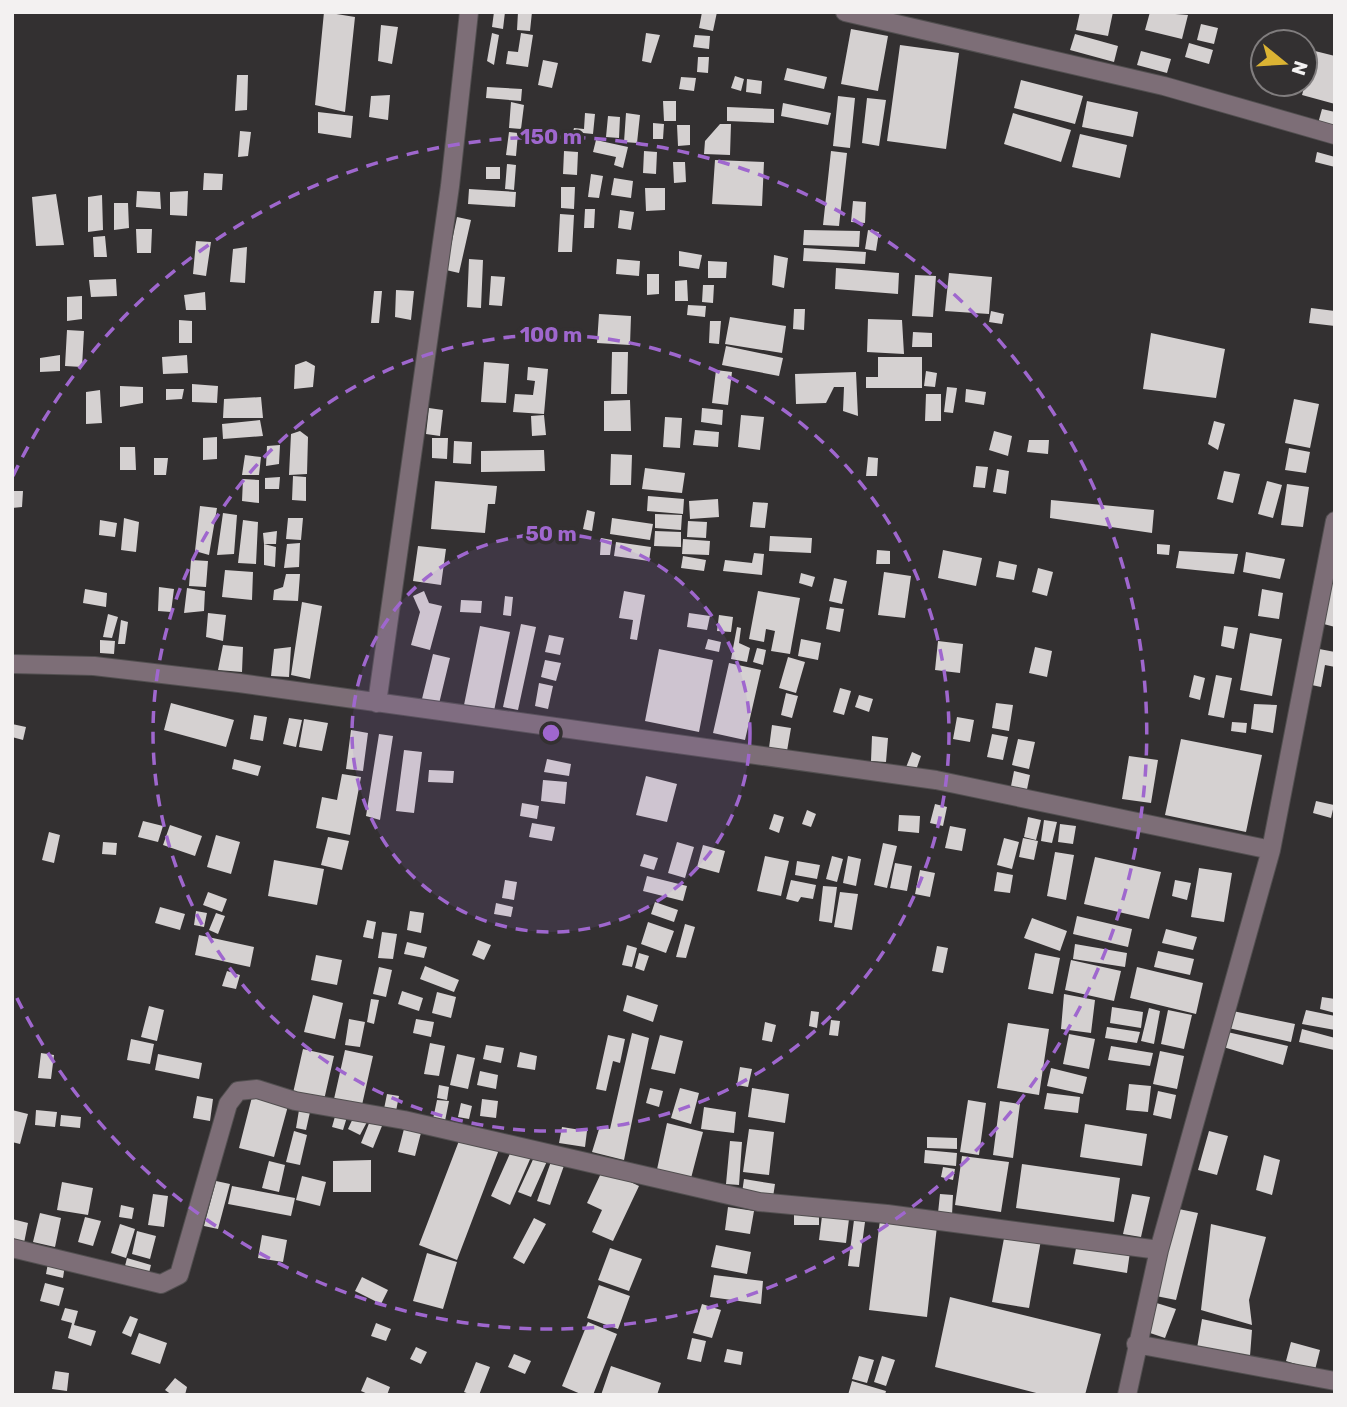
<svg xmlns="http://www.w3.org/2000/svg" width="1347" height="1407" font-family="Rubik,sans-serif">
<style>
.building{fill:#d5d1d1}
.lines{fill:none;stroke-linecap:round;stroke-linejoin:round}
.street-casing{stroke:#524f50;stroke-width:20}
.street{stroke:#7d6e77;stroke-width:18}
.ring{fill:none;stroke:#9f67ce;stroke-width:3.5;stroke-dasharray:12 9}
.centre{fill:#9f67ce;stroke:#333031;stroke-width:3.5}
.ring-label{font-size:21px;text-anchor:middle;font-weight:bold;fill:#9f67ce;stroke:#333031;stroke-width:7;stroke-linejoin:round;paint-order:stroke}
</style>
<rect width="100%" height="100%" fill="#333031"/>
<path class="building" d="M324,12L355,17L345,112L315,105Z
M494,12H505L503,29L492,27Z
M518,12H532L530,31L517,30Z
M702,12H717L713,31L699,28Z
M1080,12H1113L1108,36L1076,30Z
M1150,12L1188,15L1182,39L1145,30Z
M1201,24L1218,28L1214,44L1197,40Z
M381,25L398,27L392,64L378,61Z
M851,29L888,36L878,91L841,84Z
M492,33L499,35L494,65L487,61Z
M521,33L533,35L528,67L506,64L508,51L518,52Z
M646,33L660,35L651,63L642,61Z
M1075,34L1118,46L1114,62L1070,50Z
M695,35L710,36L709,49L693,47Z
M1189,43L1213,50L1209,64L1185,57Z
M900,45L959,53L946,149L887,141Z
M1141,51L1171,59L1167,73L1137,65Z
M1315,51L1335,56V104L1302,95Z
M698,57H709L708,73L697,72Z
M543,60L558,63L552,88L538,85Z
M787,68L827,77L824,89L784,80Z
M237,75H248L247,110L235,111Z
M735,76L744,79L741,91L731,88Z
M681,77L696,78L694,91L679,89Z
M747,79L762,81L761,94L746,92Z
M1021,80L1083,96L1075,124L1014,108Z
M487,87L522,89L521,101L486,98Z
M390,95L388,120L369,117L371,96Z
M838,96L855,98L850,148L833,146Z
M867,98L886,100L879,146L862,143Z
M663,101H676V121H664Z
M1087,101L1138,112L1133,137L1082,127Z
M511,102L524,105L521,129L509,128Z
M783,103L831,113L828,125L781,116Z
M727,107L774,109V123L727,121Z
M1322,109L1335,112V132L1317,127Z
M318,112L353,116L351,138L318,133Z
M585,113L595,114L593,134L573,132L574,128L584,129Z
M626,113L640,115L637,143L624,142Z
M1013,113L1071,130L1061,162L1004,144Z
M608,116L620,117L619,138L606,137Z
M653,123L664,124L663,139H653Z
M720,124H731L730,155L704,154L705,141Z
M677,125H690V145L678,146Z
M240,131L251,132L248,156L238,157Z
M509,132L518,133L516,156L506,155Z
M1080,134L1127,145L1120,178L1072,167Z
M596,140L628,147L623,168L614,165L616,157L593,152Z
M564,151L578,152L577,175L563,174Z
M644,151L657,152L656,174L643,173Z
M831,151L847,153L839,226L823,225Z
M1317,152L1335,157V167L1315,162Z
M715,160L764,162L762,206L712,204Z
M673,162H685L686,182L674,183Z
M507,164L516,165L514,190L505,189Z
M486,167H500V179H486Z
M204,173L223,174L222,190H203Z
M591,174L603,176L599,198L588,197Z
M614,178L633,181L631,198L611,195Z
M561,187H575L574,209L561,208Z
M645,188H665V210L646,211Z
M469,189L516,192L515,207L468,204Z
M137,191L160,192L161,209L136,207Z
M188,191L187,216L170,215V192Z
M56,194L64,245L36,246L32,197Z
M102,195L103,230L88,232V197Z
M853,201L866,202L865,223L851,222Z
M114,203H128L129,228L114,230Z
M585,209H595L594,228H584Z
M620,210L634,212L631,230L618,228Z
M560,214L574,215L572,252H558Z
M457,217L471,220L459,273L446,270Z
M136,229H152L151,253H137Z
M804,230L860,231L859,247L803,245Z
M868,230L879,232L876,251L865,249Z
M105,236L107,257H94L93,237Z
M196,241L211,242L206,276L193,274Z
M247,247L245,283L230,282L233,249Z
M804,248L866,252L865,264L803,261Z
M679,251L702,255L699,269L679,266Z
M774,255L788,258L784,288L772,285Z
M469,259L483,260L481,308L467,307Z
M617,259L640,261L639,276L616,274Z
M708,261L727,262L726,278H708Z
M836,268L899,273L898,294L835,289Z
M949,273L992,277L989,314L945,311Z
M647,274H659V294L647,295Z
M915,275L936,276L933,317L912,316Z
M491,276L505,277L502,306L489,305Z
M116,279L117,296L91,297L89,280Z
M687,280L688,301H675V281Z
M703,285H714L713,303L702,302Z
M396,290L414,291L411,320L395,317Z
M374,291H382L379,323H371Z
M205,292L206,310H186L184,295Z
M82,296V319L67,321V297Z
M688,305L706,306L705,317L687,315Z
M1311,308L1335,311V326L1309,323Z
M794,309H805L804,330L793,329Z
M991,311L1004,314L1002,324L989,322Z
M599,314L631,316L630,345L597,343Z
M730,317L786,326L782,353L725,344Z
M868,319L902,320L904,354L867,352Z
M179,320L192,321V343H179Z
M710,321H721L719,344L709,343Z
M67,330L84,331L82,367L65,366Z
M913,332L932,333V347H912Z
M1151,333L1225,349L1216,398L1143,389Z
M726,346L783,358L779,376L722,365Z
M612,352H628L627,394H611Z
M60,355V371L40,372V358Z
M187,355L188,373L163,374L162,357Z
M878,357H922V388H866V377H878Z
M306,361L315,366L313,387L294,389L295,365Z
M484,362L509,364L506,403L481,402Z
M528,367L548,369L544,414L513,412L515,394L533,395L535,381L527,380Z
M716,370L732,372L728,405L712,403Z
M926,371L937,373L935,387L924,386Z
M856,372L858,416L843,411L844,387H834L826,403L796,404L795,374Z
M192,384L218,386L217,403L192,402Z
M120,386L143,387V403L120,407Z
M947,387L957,388L953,413L944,412Z
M166,389H184L182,399L166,400Z
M966,389L986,392L984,405L965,402Z
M100,390L102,423L86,424V392Z
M926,394H941V421H925Z
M261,397L263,418H223L224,399Z
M1294,399L1319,404L1310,448L1285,443Z
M630,400L631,431H604V401Z
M429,408L443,410L440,436L426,434Z
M702,408L723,410L722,425L701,422Z
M544,415L546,435L532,436L531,416Z
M741,415L764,417L760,450L738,447Z
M665,417L682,418L680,448L663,447Z
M260,420L263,436L223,439L222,424Z
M1214,421L1225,424L1218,450L1208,444Z
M695,430L719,432L718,447L693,445Z
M300,431L308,437L307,474L289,475L291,434Z
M994,431L1012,436L1008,456L989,450Z
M217,437V459L203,460V438Z
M432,438H448L447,459L432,458Z
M1029,440H1049L1048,454L1027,452Z
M454,441L472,442L471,464L453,463Z
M280,445L279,464L266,466L267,446Z
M120,447H135L136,470H120Z
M1289,448L1310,452L1306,473L1285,470Z
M544,450L545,471L481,472V451Z
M611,454L632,455L631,485H610Z
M245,455L261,457L259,475H242Z
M868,457L878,458L877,476H866Z
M154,458H168L166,475H154Z
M976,466L988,467L985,488L973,487Z
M645,468L685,473L682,493L642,489Z
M997,469L1009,471L1006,494L993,492Z
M1224,471L1240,474L1233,503L1217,499Z
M293,476L306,477V501L292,500Z
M280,477L279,489H265V478Z
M243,479L259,480V503L242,501Z
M435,481L497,486L495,504H488L485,533L431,529Z
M1267,481L1282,485L1273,518L1258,514Z
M1287,484L1309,487L1303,527L1281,525Z
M12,491H23L22,507L12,508Z
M648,496L684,499L683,514L647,511Z
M718,499L719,517L690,519L689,501Z
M1051,500L1154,510L1152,533L1050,518Z
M753,502L768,503L765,528L750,527Z
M200,506L217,508L209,555L195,551Z
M587,510L595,512L592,531L583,529Z
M223,513L237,515L234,554L217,555Z
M655,514L682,515L681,530L655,528Z
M124,518L139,522L136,552L121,550Z
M288,518H303L301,540L286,539Z
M612,518L653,524L650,540L610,534Z
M100,520L117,523L115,537L99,535Z
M243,520L258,522L256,564L238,563Z
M688,521L707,522L706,538L687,537Z
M277,531L276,544H264L263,533Z
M655,531L681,532V547L654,546Z
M770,536L812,538L811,553L769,551Z
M601,538L612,540L610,555H600Z
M683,539L710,541L709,555L682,554Z
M616,542L651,547L649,561L614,556Z
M300,543L299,567L284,568L287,544Z
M264,544L276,547L275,567L264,565Z
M1157,544L1170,545L1169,555L1157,554Z
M418,546L446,549L441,585L413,581Z
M877,550L890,551V564H876Z
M943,550L982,558L976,586L938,578Z
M1179,551L1238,554L1234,574L1176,568Z
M1246,552L1285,559L1280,579L1243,572Z
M754,553L764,554L762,575L723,571L725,560L752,563Z
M683,556L706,560L704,571L681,568Z
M191,560L208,561L206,587L189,586Z
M999,561L1017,565L1014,580L996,577Z
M1038,568L1053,572L1047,596L1032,592Z
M225,570L253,572L252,600L222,597Z
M884,572L911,576L905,618L878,615Z
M801,573L815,577L812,587L799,583Z
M286,574H300L298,601L273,600L274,590L283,587Z
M834,578L847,581L842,604L829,601Z
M1330,578L1335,579V627L1320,623Z
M159,587L174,589L171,612L158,611Z
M187,588L205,591L204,611L184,613Z
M85,589L107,593L106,607L83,603Z
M1262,589L1283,593L1279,619L1258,616Z
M424,591L429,603L442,606L430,650L411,645L420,612L413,596Z
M624,591L645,595L637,640L630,639L633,620L619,618Z
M758,591L800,598L790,654L771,651L775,631L766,629L764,642L749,639Z
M505,596L513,597L511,616L503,615Z
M461,600L482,601L481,613L460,612Z
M302,602L322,606L310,679L291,675Z
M830,607L844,609L840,632L826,629Z
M208,613L226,615L223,641L206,637Z
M689,613L710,616L707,630L687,627Z
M108,614L118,617L112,638L103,637Z
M719,615L733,617L731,632L717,631Z
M121,620L128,622L125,644H118Z
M521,624L536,627L518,710L503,707Z
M480,626L510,632L494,711L464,705Z
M1224,626L1238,628L1234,649L1221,646Z
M737,627L741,628L739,643L750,648L747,662L731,659Z
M1250,633L1282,639L1272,696L1240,690Z
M549,635L564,638L560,655L545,652Z
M708,639L721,642L719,652L705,649Z
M801,639L821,643L818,660L798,656Z
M100,640L115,641L114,654L100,653Z
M938,641L963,644L960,673L935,670Z
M223,645L243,647L242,672L218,670Z
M291,647L289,677L271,676L274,649Z
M1035,647L1052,651L1047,677L1029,673Z
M757,648L766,650L763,665L753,662Z
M1314,648L1335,652V667L1325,665L1321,687L1307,684Z
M659,649L713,660L699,732L645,721Z
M433,654L450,658L438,708L421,703Z
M788,657L805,662L796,693L779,688Z
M545,660L561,663L556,681L541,677Z
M729,663L761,670L745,740L713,733Z
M1194,675L1205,678L1200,700L1189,697Z
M1216,675L1232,678L1224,718L1208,715Z
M539,683L553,686L548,709L535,706Z
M840,688L851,691L844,715L833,712Z
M786,693L798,696L792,718L781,715Z
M859,695L873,699L869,712L855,707Z
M171,703L234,720L226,747L164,730Z
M996,703L1013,705L1009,731L992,728Z
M1254,704L1277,705L1273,733L1251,729Z
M254,715L267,717L263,741L250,739Z
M957,717L974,720L970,742L953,739Z
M289,718L302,720L296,747L283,744Z
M304,719L328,723L322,751L299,747Z
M1232,722L1247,723L1246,733L1231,731Z
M12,724L26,727L23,740L12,737Z
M772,725L791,728L787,751L769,748Z
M351,730L368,733L363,771L346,769Z
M379,734L393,736L380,820L366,816Z
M992,734L1008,737L1003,760L987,757Z
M872,736L888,738L886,762L871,761Z
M1018,739L1035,742L1029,769L1012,765Z
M1181,739L1262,755L1246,832L1165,815Z
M404,750L422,752L414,813L396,811Z
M912,752L921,756L915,773L905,770Z
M1129,756L1158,760L1151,803L1122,799Z
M234,759L261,766L258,776L232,769Z
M547,759L571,764L569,776L544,772Z
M429,770L454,771L453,783L428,782Z
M1014,771L1030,775L1026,794L1010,791Z
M342,774L361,777L350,835L316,828L322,797L337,800Z
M646,776L677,784L667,822L636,815Z
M543,780L567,782L565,804L541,801Z
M1316,801L1334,805L1331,818L1313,813Z
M522,803L539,806L537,819L520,816Z
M935,804L947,807L943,826L930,823Z
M807,810L816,814L811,827L802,824Z
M774,814L784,817L779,833L769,829Z
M899,815L920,816L919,833L898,831Z
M1028,817L1041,820L1036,840L1024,837Z
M1044,820L1057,822L1052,843L1041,841Z
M143,821L163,826L158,842L138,837Z
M532,823L555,827L552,841L529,837Z
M1060,824L1076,826L1073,844L1058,842Z
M170,825L202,836L195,856L163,845Z
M950,826L966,829L962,851L945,848Z
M49,832L60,835L54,863L42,860Z
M216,835L240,842L231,874L207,867Z
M328,837L349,841L342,870L321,865Z
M1004,838L1019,842L1012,869L997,865Z
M1023,838L1038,841L1034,860L1019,857Z
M103,842L117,843L116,855L102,854Z
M677,842L694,847L685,878L668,873Z
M883,843L897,846L887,888L874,885Z
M703,845L725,851L719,873L697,867Z
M1055,852L1074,855L1066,900L1047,896Z
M644,854L658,858L654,870L640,866Z
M765,856L789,861L781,896L757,891Z
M832,856L843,859L837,882L826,879Z
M848,856L861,859L856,886L843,883Z
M1095,857L1161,872L1149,919L1084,904Z
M274,860L324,869L317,905L268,896Z
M797,861L820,865L817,879L795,875Z
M895,863L912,866L907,891L890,888Z
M1199,868L1232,873L1224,922L1191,917Z
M920,870L935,873L930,897L915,894Z
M997,872L1013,875L1010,893L994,891Z
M647,876L687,886L683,901L643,891Z
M505,880L517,882L514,900L502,898Z
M791,880L816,885L813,899L801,897L798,902L786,899Z
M1175,880L1191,883L1187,900L1172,896Z
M823,886L837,887L832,923L819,921Z
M208,892L227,899L222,912L203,905Z
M840,892L858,894L852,930L834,927Z
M655,902L678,910L674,922L651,914Z
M496,903L513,907L511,917L494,914Z
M160,907L185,914L180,930L155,923Z
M196,911L207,913L204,927L194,925Z
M410,911L424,913L421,933L407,930Z
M216,913L225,916L218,934L209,930Z
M1077,916L1132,929L1128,947L1073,934Z
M1032,918L1067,931L1060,951L1024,938Z
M367,920L376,922L373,939L363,937Z
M648,922L674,931L666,953L641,944Z
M685,924L695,927L686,958L676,957Z
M1166,929L1197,937L1193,950L1162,943Z
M382,932L397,934L393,959L378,958Z
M199,935L254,947L250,967L195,955Z
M478,940L491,945L484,960L472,955Z
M407,942L427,947L424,958L404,954Z
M1075,944L1127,953L1125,967L1073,959Z
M627,945L637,948L632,967L622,965Z
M937,946L948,948L943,973L932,971Z
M1158,951L1194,959L1190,975L1154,967Z
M639,953L649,956L644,971L635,968Z
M1035,953L1060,958L1053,994L1028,989Z
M316,955L342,960L337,985L311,980Z
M1071,960L1121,971L1114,1001L1065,990Z
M425,966L459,980L454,992L420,979Z
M379,967L392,970L386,997L373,994Z
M1137,967L1203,983L1196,1014L1130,998Z
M227,971L240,975L236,989L222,986Z
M402,991L423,998L419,1011L398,1004Z
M437,992L456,997L451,1018L432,1013Z
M1064,994L1095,1000L1091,1033L1061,1029Z
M313,995L343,1003L335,1039L304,1032Z
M627,995L658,1005L653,1022L623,1011Z
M1322,997L1335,999V1013L1320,1009Z
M371,999L379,1000L374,1024L367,1022Z
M149,1006L164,1010L157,1041L141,1037Z
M1112,1007L1143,1012L1141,1028L1110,1023Z
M1149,1008L1160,1011L1154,1044L1141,1041Z
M1168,1010L1192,1015L1184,1049L1161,1044Z
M1228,1010L1295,1024L1291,1042L1224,1027Z
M1306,1010L1335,1016V1030L1302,1024Z
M811,1011L819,1012L817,1028L809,1026Z
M349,1019L365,1022L360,1047L345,1045Z
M416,1019L434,1022L431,1037L413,1033Z
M831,1020L840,1021L838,1036L829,1035Z
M765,1022L776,1025L772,1042L762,1040Z
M1008,1023L1049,1029L1039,1095L997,1088Z
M1107,1027L1140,1032L1137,1043L1105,1038Z
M1302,1029L1335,1038L1334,1050L1299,1042Z
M1223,1031L1288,1046L1283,1065L1220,1046Z
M632,1033L649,1038L624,1160L592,1152L600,1126L610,1129Z
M1069,1034L1095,1039L1089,1069L1063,1064Z
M608,1035L625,1039L620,1063L613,1061L606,1091L596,1089Z
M660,1035L683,1041L675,1074L651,1069Z
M131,1039L154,1044L150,1064L127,1060Z
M430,1043L445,1046L439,1076L424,1074Z
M486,1045L504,1048L501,1063L483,1059Z
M1111,1046L1153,1053L1150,1066L1108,1060Z
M303,1049L334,1056L324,1100L293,1093Z
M345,1050L373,1056L362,1105L334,1099Z
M1160,1051L1184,1056L1177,1089L1153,1084Z
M520,1052L537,1056L535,1070L517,1067Z
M41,1053L54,1055L51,1079L38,1078Z
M158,1054L202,1063L199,1079L155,1070Z
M457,1054L475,1058L468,1089L450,1085Z
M740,1067L752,1069L748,1087L737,1085Z
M1051,1068L1087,1077L1083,1094L1047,1086Z
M480,1071L498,1075L496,1089L477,1085Z
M1129,1084L1151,1086L1148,1112L1126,1110Z
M439,1085L449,1087L447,1100L437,1098Z
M650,1088L663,1091L659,1107L646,1103Z
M680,1088L699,1093L691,1124L671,1118Z
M752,1088L789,1094L785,1123L748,1117Z
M1158,1091L1176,1095L1171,1119L1153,1115Z
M1047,1093L1080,1097L1078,1113L1044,1109Z
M387,1094L399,1096L396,1111L384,1109Z
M197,1096L213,1099L210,1121L193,1118Z
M252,1097L288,1106L274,1157L239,1148Z
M482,1099L498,1101L496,1118L480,1116Z
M437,1100L449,1101L445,1121L433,1119Z
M968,1100L986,1103L979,1155L960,1152Z
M1000,1101L1020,1104L1013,1158L993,1155Z
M461,1103L472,1106L469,1119L458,1117Z
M704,1107L736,1112L734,1133L701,1129Z
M12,1110L28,1114L20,1144L12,1142Z
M36,1110L57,1112L55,1127L35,1125Z
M299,1110L310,1112L306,1130L296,1128Z
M336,1113L347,1117L343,1130L332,1127Z
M61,1115L81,1117L80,1128L60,1126Z
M354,1116L367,1122L360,1135L348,1129Z
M372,1116L384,1121L373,1148L361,1143Z
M667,1123L703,1132L690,1182L656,1174Z
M1085,1124L1147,1134L1142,1166L1080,1157Z
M405,1125L422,1129L415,1156L398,1152Z
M562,1127L587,1131L585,1147L559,1143Z
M749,1129L774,1132L769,1175L743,1172Z
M294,1131L307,1135L300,1165L286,1162Z
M1209,1131L1228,1136L1217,1175L1198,1170Z
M462,1133L500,1147L457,1260L419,1245Z
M927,1137L957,1138V1149L927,1148Z
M730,1141L742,1142L739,1185L726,1184Z
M512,1149L531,1157L510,1205L491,1196Z
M925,1150L957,1153L956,1166L924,1163Z
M536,1153L548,1159L531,1197L518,1192Z
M1264,1155L1280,1160L1272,1195L1256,1190Z
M553,1156L566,1160L550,1205L537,1201Z
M962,1156L1009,1162L1001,1212L955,1205Z
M371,1160V1192H333V1161Z
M269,1161L285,1165L279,1192L262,1188Z
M1022,1164L1120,1178L1114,1222L1016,1208Z
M943,1167L955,1169L953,1180L941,1177Z
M603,1169L639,1186L613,1241L592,1232L602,1210L587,1203Z
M302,1176L326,1182L320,1206L296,1200Z
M744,1179L775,1184L773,1197L742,1193Z
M216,1181L230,1184L218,1229L204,1226Z
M62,1182L93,1188L88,1215L57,1210Z
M232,1186L295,1198L291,1216L228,1204Z
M153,1194L168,1196L164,1227L148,1225Z
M940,1194L953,1195L952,1215L938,1213Z
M1132,1194L1150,1197L1141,1237L1123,1234Z
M121,1205L134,1208L132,1219L119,1217Z
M728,1207L754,1211L750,1234L725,1230Z
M1174,1208L1198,1213L1176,1300L1151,1295Z
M794,1209H819V1225H794Z
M40,1213L61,1218L55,1247L33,1242Z
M822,1216L849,1219L846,1243L819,1240Z
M85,1217L101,1221L93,1246L78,1242Z
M534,1218L546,1224L524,1264L513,1258Z
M12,1219L28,1223L24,1243L12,1240Z
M854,1220L865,1222L859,1267L848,1266Z
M880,1220L937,1226L927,1317L869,1310Z
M120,1224L135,1229L126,1258L111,1253Z
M1211,1224L1266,1237L1249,1300L1252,1325L1201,1310Z
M137,1231L156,1236L150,1259L132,1254Z
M1005,1233L1041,1240L1029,1308L992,1302Z
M262,1235L287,1240L283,1262L258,1258Z
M1077,1243L1130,1252L1127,1273L1073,1264Z
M716,1245L751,1252L747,1274L711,1267Z
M610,1248L642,1259L629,1291L598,1280Z
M427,1253L457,1262L443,1309L413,1301Z
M127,1258L151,1265L148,1277L124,1270Z
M48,1263L65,1265L63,1278L46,1274Z
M714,1275L763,1281L761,1304L710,1297Z
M362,1277L388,1290L381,1304L355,1291Z
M45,1283L64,1288L59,1306L40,1301Z
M599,1285L630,1296L618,1329L587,1318Z
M950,1297L1101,1334L1085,1395H1044L935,1367Z
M1150,1301L1176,1309L1165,1338L1141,1330Z
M702,1304L721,1310L712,1338L693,1333Z
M65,1308L78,1311L74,1325L96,1331L91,1346L68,1338L72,1323L61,1320Z
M130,1316L138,1319L131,1337L122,1333Z
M1202,1319L1252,1330L1250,1356L1197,1348Z
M588,1322L617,1334L593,1395H583L562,1386Z
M376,1323L391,1329L386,1341L371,1336Z
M139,1333L167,1343L160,1364L131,1354Z
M692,1338L706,1341L701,1362L687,1359Z
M1291,1342L1320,1350L1315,1370L1286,1361Z
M416,1347L427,1352L421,1364L410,1359Z
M727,1349L743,1352L741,1365L724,1362Z
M514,1354L531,1361L525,1374L508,1367Z
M859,1356L874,1360L867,1383L852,1379Z
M882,1356L895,1360L886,1386L874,1382Z
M476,1362L490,1367L479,1395H472L464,1392Z
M611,1366L661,1383L657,1395H601Z
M55,1371L69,1373L67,1391L52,1389Z
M367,1377L390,1387L387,1395H370L361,1391Z
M175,1378L187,1387L185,1395H172L165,1390Z
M852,1381L886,1391L885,1395H848Z"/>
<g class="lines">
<defs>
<path id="street" d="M845,12L1164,86L1335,135
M12,664L94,666L239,683L936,780L1271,850
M377,703L450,186L469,12
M12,1248L161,1284L179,1275L228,1104L238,1091L257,1089L295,1101L404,1120L759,1202L887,1214L1159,1250
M1136,1344L1335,1381
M1127,1395L1159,1250L1271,850L1335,521"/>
</defs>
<use href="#street" class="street-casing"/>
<use href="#street" class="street"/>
</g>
<circle cx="551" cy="733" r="199" fill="#9f67ce" fill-opacity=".12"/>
<g class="ring">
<circle cx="551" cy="733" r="199"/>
<circle cx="551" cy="733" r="398"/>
<path d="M13 476A596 596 0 1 1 13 990"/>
</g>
<circle cx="551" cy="733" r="10" class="centre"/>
<g class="ring-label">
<text x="551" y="144">150 m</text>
<text x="551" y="342">100 m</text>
<text x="551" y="541">50 m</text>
</g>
<rect width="1347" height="1407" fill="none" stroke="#f3f1f1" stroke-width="28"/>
<g transform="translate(1284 63) rotate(108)"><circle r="33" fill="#333031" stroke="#807d7e" stroke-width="2"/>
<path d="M0-5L12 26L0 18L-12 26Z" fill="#dbb333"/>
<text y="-10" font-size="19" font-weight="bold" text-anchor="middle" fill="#f3f1f1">N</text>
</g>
</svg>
